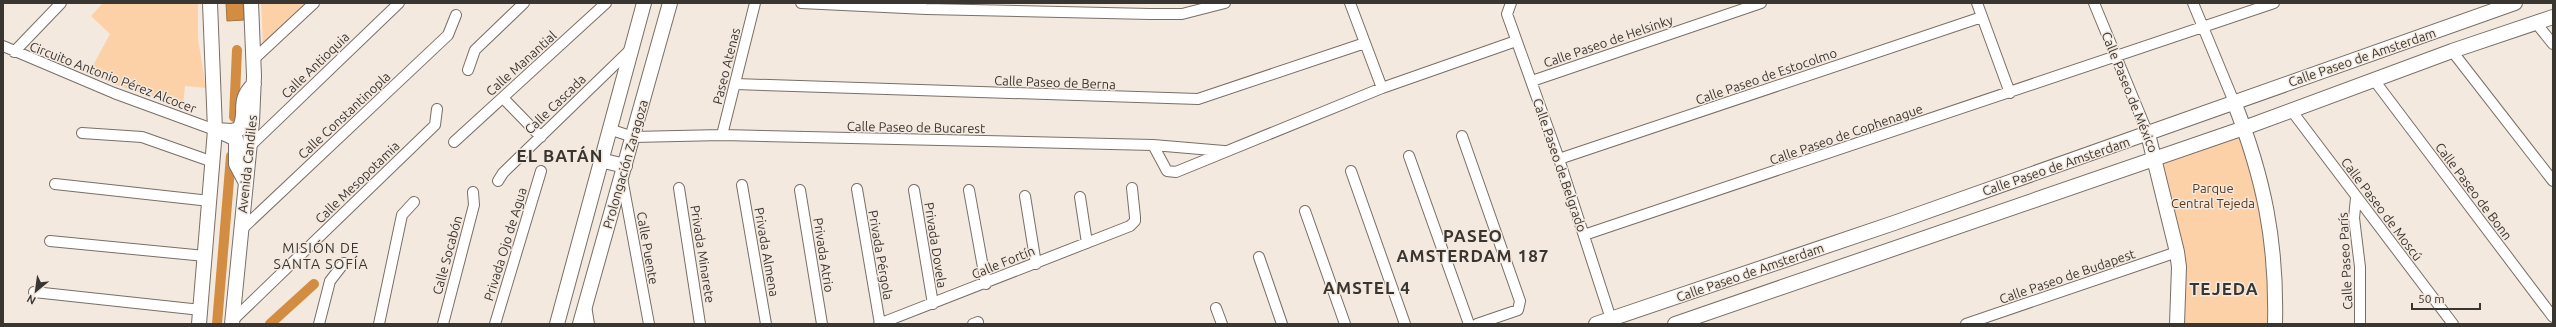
<svg xmlns="http://www.w3.org/2000/svg" width="2556" height="327" font-family="Ubuntu,sans-serif">
<style>
.green{fill:#fdd1a7}
.water{fill:#d38d43;stroke:#a5733e}
.lines{fill:none;stroke-linecap:round;stroke-linejoin:round}
.canal{stroke:#d38d43;stroke-width:10}
.street-casing{stroke:#786f66;stroke-width:12}
.secondary-casing{stroke:#786f66;stroke-width:16}
.street{stroke:#fff;stroke-width:10}
.secondary{stroke:#fff;stroke-width:14}
.labels{text-anchor:middle;dominant-baseline:central;stroke-width:3;stroke-linejoin:round;paint-order:stroke}
.street-label{font-size:13px;fill:#393531;stroke:#f4e9df}
.park-label{font-size:13px;fill:#57391b;stroke:#f4e9df}
.neighbourhood-label{font-size:14px;letter-spacing:1px;fill:#393531;stroke:#f4e9df}
.district-label{font-size:17px;font-weight:bold;letter-spacing:1px;fill:#393531;stroke:#f4e9df}
</style>
<rect width="100%" height="100%" fill="#f4e9df"/>
<path class="green" d="M103,3H198V39L206,88L185,86L183,106L116,85L90,71L110,34L91,16Z
M261,3H305L263,44Z
M2242,133L2265,233L2268,272L2267,324H2181L2159,162Z"/>
<path class="water" d="M226,3H243L244,20L227,21Z"/>
<g class="lines">
<path class="canal" d="M234,117L237,50
M217,324L231,156
M270,324L314,284"/>
<defs>
<path id="street" d="M801,3L926,9L1150,14H1182L1225,3
M1350,3L1382,88
M1511,3L1507,14L1559,159L1611,319
M1977,3L2010,93
M2094,3L2148,134
M2193,3L2234,102
M2536,23L2553,44
M3,46L114,93L215,130
M2452,51L2553,181
M14,52L61,3
M254,59L314,3
M468,70L475,50L524,3
M2374,80L2553,317
M1532,81L1761,3
M735,84L1198,99L1365,43
M503,98L541,137
M2291,110L2453,324
M609,129L633,137L722,135L1153,145L1224,151
M82,133L142,137L213,162
M722,135L755,3
M1462,136L1520,301L1518,310L1477,324
M454,142L606,3
M1153,145L1167,171L1176,172L1382,88L1516,41
M249,147L399,3
M1409,156L1469,324
M1559,159L1982,17
M1351,171L1405,324
M622,178L649,324
M498,181L503,173L631,49
M55,184L210,201
M742,185L766,324
M679,188L700,324
M857,189L880,324
M800,190L822,324
M914,190L933,304
M969,190L986,284
M1025,196L1036,264
M1080,197L1087,243
M2356,198L2354,218L2360,267V324
M1305,211L1345,324
M241,230L448,35L456,15
M1584,235L2274,3
M50,241L205,256
M1259,257L1282,324
M34,292L201,310
M586,306L589,324
M1216,308L1222,324
M233,320L435,125L437,109
M319,324L330,281L344,263
M379,324L402,215L414,202
M443,324L474,205L473,192
M495,324L541,171
M879,324L1130,226L1135,221V217L1132,188
M973,324L978,322
M1966,324L2177,252"/>
<path id="secondary" d="M2234,102C2264,178 2277,242 2275,324
M215,130L232,131L239,129C249,112 235,103 254,84
M221,132L236,139V164L245,181
M2148,134L2177,252L2179,267L2177,324
M600,160L625,166
M199,324L215,130L210,3
M232,324L252,122L254,76L251,3
M557,324L644,3
M580,324L670,3
M1596,324L1894,223L2515,3
M1675,324L2244,128L2452,51L2553,17"/>
</defs>
<use href="#street" class="street-casing"/>
<use href="#secondary" class="secondary-casing"/>
<use href="#street" class="street"/>
<use href="#secondary" class="secondary"/>
</g>
<g class="labels">
<g class="street-label">
<text transform="translate(1608 41) rotate(-19)">Calle Paseo de Helsinky</text>
<text transform="translate(2362 57) rotate(-19)">Calle Paseo de Amsterdam</text>
<text transform="translate(521 63) rotate(-42)">Calle Manantial</text>
<text transform="translate(315 65) rotate(-44)">Calle Antioquia</text>
<text transform="translate(726 66) rotate(-76)">Paseo Atenas</text>
<text transform="translate(1766 76) rotate(-19)">Calle Paseo de Estocolmo</text>
<text transform="translate(113 77) rotate(21)">Circuito Antonio Pérez Alcocer</text>
<text transform="translate(1055 82) rotate(2)">Calle Paseo de Berna</text>
<text transform="translate(2130 92) rotate(68)">Calle Paseo de México</text>
<text transform="translate(555 104) rotate(-44)">Calle Cascada</text>
<text transform="translate(344 115) rotate(-43)">Calle Constantinopla</text>
<text transform="translate(916 127) rotate(1)">Calle Paseo de Bucarest</text>
<text transform="translate(1846 134) rotate(-19)">Calle Paseo de Cophenague</text>
<text transform="translate(247 164) rotate(-84)">Avenida Candiles</text>
<text transform="translate(625 164) rotate(-74)">Prolongación Zaragoza</text>
<text transform="translate(1560 165) rotate(71)">Calle Paseo de Belgrado</text>
<text transform="translate(2056 166) rotate(-19)">Calle Paseo de Amsterdam</text>
<text transform="translate(357 182) rotate(-44)">Calle Mesopotamia</text>
<text transform="translate(2474 191) rotate(53)">Calle Paseo de Bonn</text>
<text transform="translate(2382 209) rotate(53)">Calle Paseo de Moscú</text>
<text transform="translate(505 244) rotate(-73)">Privada Ojo de Agua</text>
<text transform="translate(936 245) rotate(81)">Privada Dovela</text>
<text transform="translate(648 248) rotate(80)">Calle Puente</text>
<text transform="translate(767 252) rotate(80)">Privada Almena</text>
<text transform="translate(703 254) rotate(81)">Privada Minarete</text>
<text transform="translate(447 255) rotate(-75)">Calle Socabón</text>
<text transform="translate(824 255) rotate(81)">Privada Atrio</text>
<text transform="translate(881 255) rotate(80)">Privada Pérgola</text>
<text transform="translate(2345 261) rotate(-93)">Calle Paseo París</text>
<text transform="translate(1003 262) rotate(-22)">Calle Fortín</text>
<text transform="translate(1750 272) rotate(-19)">Calle Paseo de Amsterdam</text>
<text transform="translate(2067 276) rotate(-19)">Calle Paseo de Budapest</text>
</g>
<g class="park-label">
<text x="2213" y="188">Parque<tspan x="2213" dy="15">Central Tejeda</tspan></text>
</g>
<g class="neighbourhood-label">
<text x="321" y="248">MISIÓN DE<tspan x="321" dy="16">SANTA SOFÍA</tspan></text>
</g>
<g class="district-label">
<text x="560" y="155">EL BATÁN</text>
<text x="1473" y="235">PASEO<tspan x="1473" dy="20">AMSTERDAM 187</tspan></text>
<text x="1367" y="287">AMSTEL 4</text>
<text x="2224" y="288">TEJEDA</text>
</g>
</g>
<rect width="2556" height="327" fill="none" stroke="#393531" stroke-width="8"/>
<g transform="translate(36 291) rotate(209)" stroke="#f4e9df" stroke-width="3" paint-order="stroke">
<path d="M0-3L7 15L0 10L-7 15Z" fill="#393531"/>
<text y="-6" font-size="11" font-weight="bold" text-anchor="middle" fill="#393531">N</text>
</g>
<path d="M2412 303v6h68v-6" fill="none" stroke="#393531" stroke-width="2"/>
<text x="2418" y="303" font-size="12" fill="#393531" stroke="#f4e9df" stroke-width="3" paint-order="stroke">50 m</text>
</svg>
